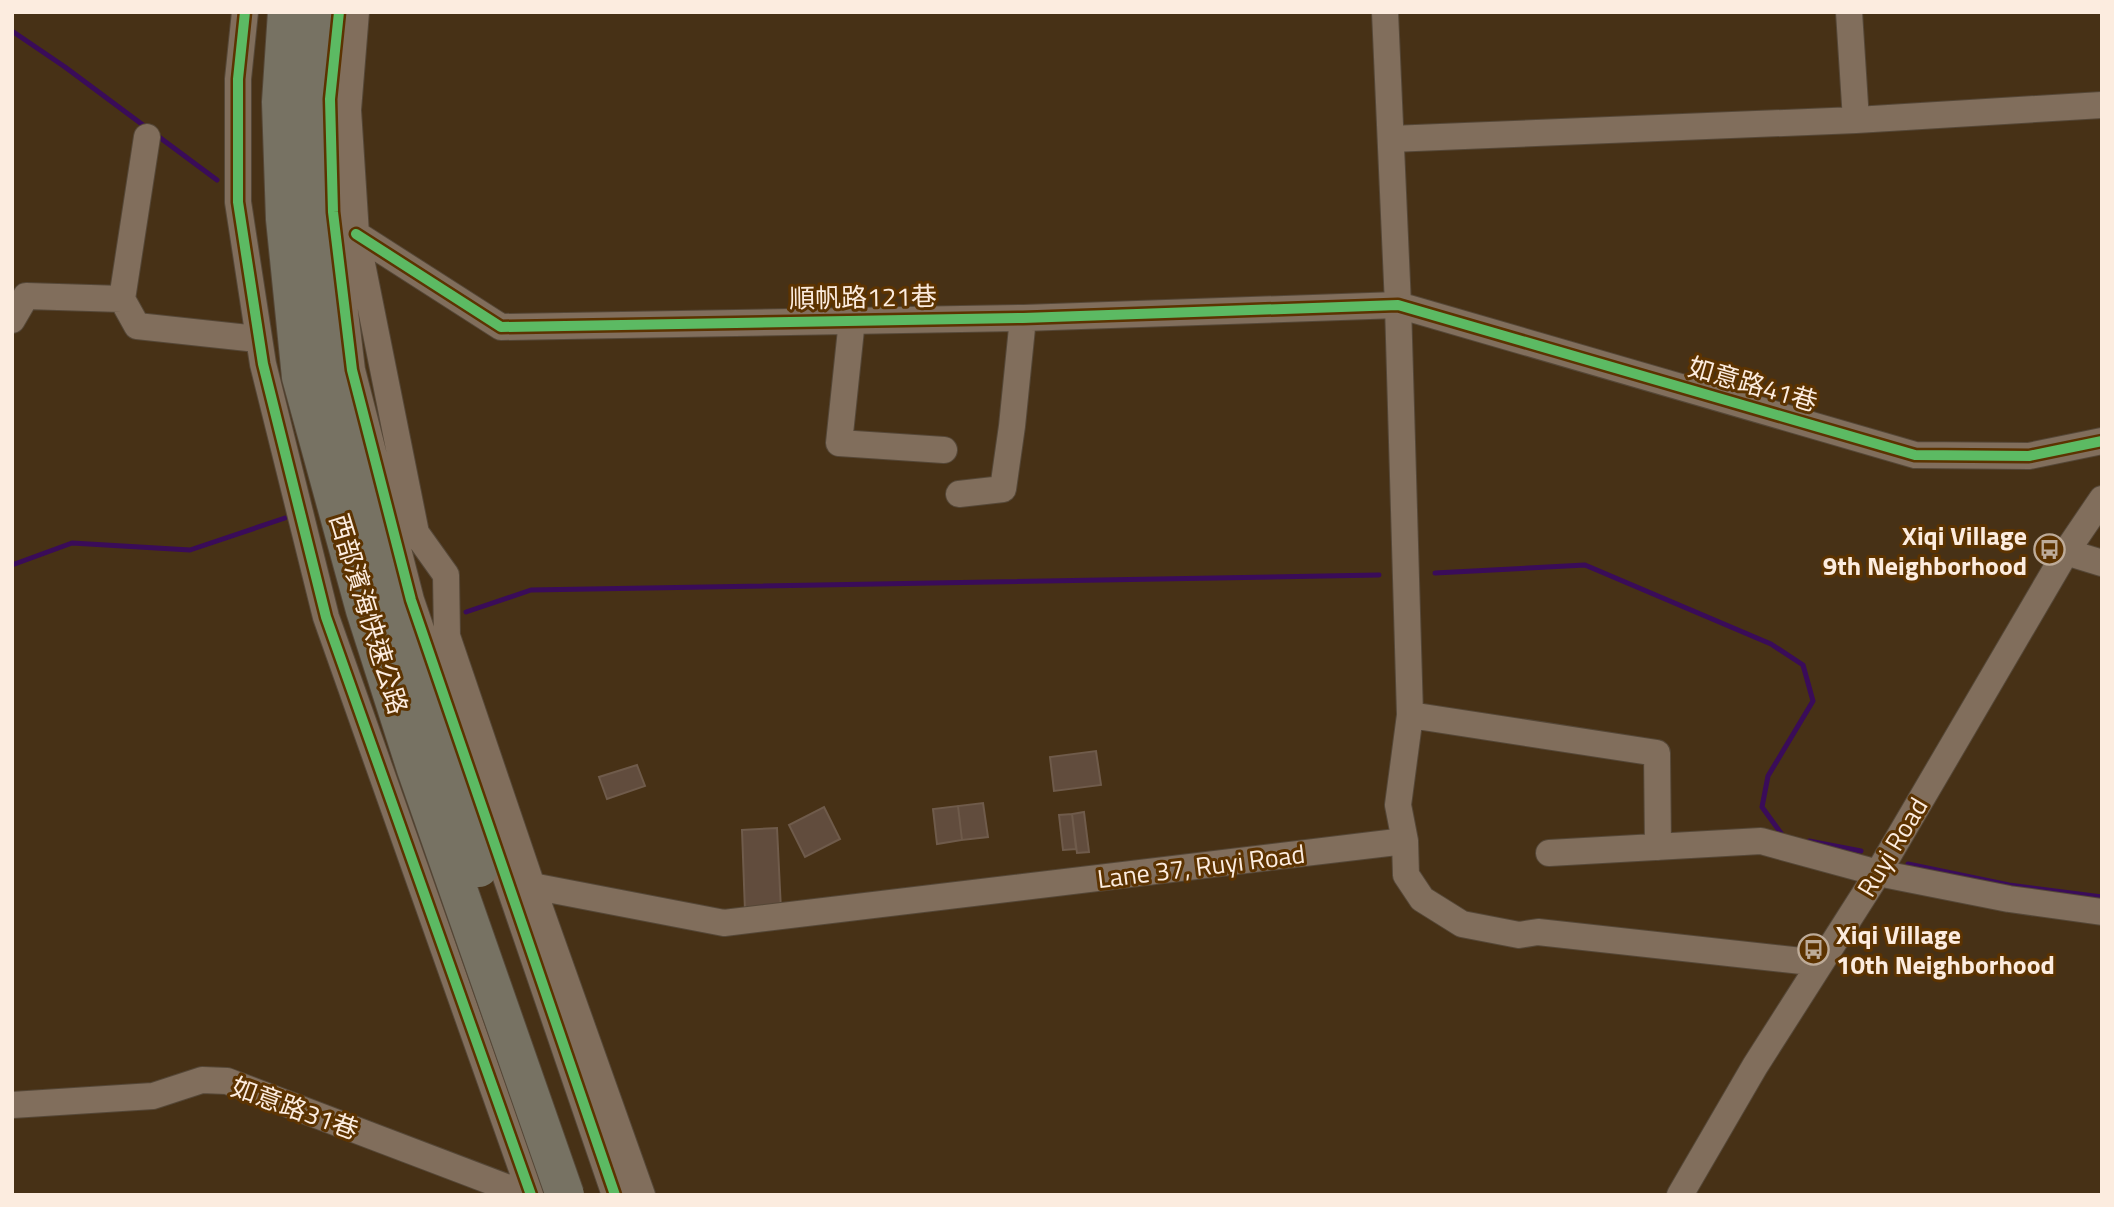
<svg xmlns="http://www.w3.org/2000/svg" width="2114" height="1207" font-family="'Titillium Web','Noto Sans TC',sans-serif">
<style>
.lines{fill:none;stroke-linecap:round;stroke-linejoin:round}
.stream{stroke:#3a0c59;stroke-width:5}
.building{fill:#614c3d;stroke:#6f5b4b;stroke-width:2}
.minor-casing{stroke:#554737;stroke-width:28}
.minor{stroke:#816e5c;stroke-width:26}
.highway-bridge-casing{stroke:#554737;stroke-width:40;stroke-linecap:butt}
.highway-bridge{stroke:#777263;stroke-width:38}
.cycleway-casing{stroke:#5c3301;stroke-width:15}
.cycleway{stroke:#5cba63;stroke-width:10}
.labels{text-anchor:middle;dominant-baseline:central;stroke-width:6;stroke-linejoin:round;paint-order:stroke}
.street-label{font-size:26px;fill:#fcecdf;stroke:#5c3301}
.poi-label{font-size:26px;font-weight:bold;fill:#fcecdf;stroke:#5c3301;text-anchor:end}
</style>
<rect width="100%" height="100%" fill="#473116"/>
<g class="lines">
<path class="stream" d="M12,31L65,67L147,128
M155,134L217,180
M12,565L72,543L190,550L285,518
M1435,573L1585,565L1771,644L1803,665L1813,701L1768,776L1762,807L1783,836L1786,837
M466,612L531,590L1379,575
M1809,841L1861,851
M1908,864L2009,885L2102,897"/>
</g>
<path class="building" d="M1096,751L1101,785L1054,791L1050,757Z
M637,765L645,786L607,799L599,777Z
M983,803L988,837L962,840L958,806Z
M958,806L962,840L937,844L933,809Z
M824,807L840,839L805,857L789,825Z
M1084,812L1089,852L1077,853L1072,814Z
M1072,814L1076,849L1063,850L1059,815Z
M777,828L781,910L745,911L742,830Z"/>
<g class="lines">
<defs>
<path id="minor" d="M245,12L238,79V202L263,364L326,617L531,1195
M356,12L348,110L356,234L416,533L446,575L447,636L532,886L642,1195
M1385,12L1398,305L1410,715L1398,805L1405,841
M1849,12L1856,120
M334,56L330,99L333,212L352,370L411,600L615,1195
M147,137L122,299L137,326L248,338
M1391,139L1856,120L2102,105
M356,234L501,327L1023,318L1398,305L1915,455L2029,456L2102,441
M12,320L26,296L122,299
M852,320L839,443L944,450
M959,494L1003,489L1012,426L1023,318
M2066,552L2102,563
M1410,715L1657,753L1658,847
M1549,853L1761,841L1878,873L2009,899L2102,912
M532,886L724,923L1405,841L1406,875L1422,899L1462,924L1519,935L1538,932L1820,963
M12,1105L153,1096L202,1080L227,1081L527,1195
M1680,1195L1755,1066L1878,873L2066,552L2102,499"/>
</defs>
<use href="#minor" class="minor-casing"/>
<use href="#minor" class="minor"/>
<defs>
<path id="highway-bridge" d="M287,12L281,102L285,219L301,377L365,610L416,769L565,1195
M319,12L310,97V213L333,372L391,600L446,773L479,868"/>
</defs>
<use href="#highway-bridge" class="highway-bridge-casing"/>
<use href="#highway-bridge" class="highway-bridge"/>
<defs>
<path id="cycleway" d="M245,12L238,79V202L263,364L326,617L531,1195
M339,12L330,99L333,212L352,370L411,600L615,1195
M356,234L501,327L1023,318L1398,305L1915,455L2029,456L2102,441"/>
</defs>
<use href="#cycleway" class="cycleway-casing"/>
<use href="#cycleway" class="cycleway"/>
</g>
<defs>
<symbol id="bus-ring" viewBox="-11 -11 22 22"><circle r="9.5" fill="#5c3301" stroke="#bdab99" stroke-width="1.5"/><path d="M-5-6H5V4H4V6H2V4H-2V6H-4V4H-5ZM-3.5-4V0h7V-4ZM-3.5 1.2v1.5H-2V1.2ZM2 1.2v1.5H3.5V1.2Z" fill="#bdab99"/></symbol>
</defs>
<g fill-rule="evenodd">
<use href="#bus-ring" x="2032" y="532" width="35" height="35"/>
<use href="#bus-ring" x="1796" y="932" width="35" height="35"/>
</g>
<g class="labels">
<g class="street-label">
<text transform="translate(863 297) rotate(-1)">順帆路121巷</text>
<text transform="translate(1753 384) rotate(16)">如意路41巷</text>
<text transform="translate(369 614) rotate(73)">西部濱海快速公路</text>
<text transform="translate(1892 847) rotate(-59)">Ruyi Road</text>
<text transform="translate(1201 866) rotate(-7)">Lane 37, Ruyi Road</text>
<text transform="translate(295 1108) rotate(20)">如意路31巷</text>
</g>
<g class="poi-label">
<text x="2027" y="535">Xiqi Village<tspan x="2027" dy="30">9th Neighborhood</tspan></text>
<text x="1836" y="934" text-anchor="start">Xiqi Village<tspan x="1836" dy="30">10th Neighborhood</tspan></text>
</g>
</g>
<rect width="2114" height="1207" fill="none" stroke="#fcecdf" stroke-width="28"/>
</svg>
